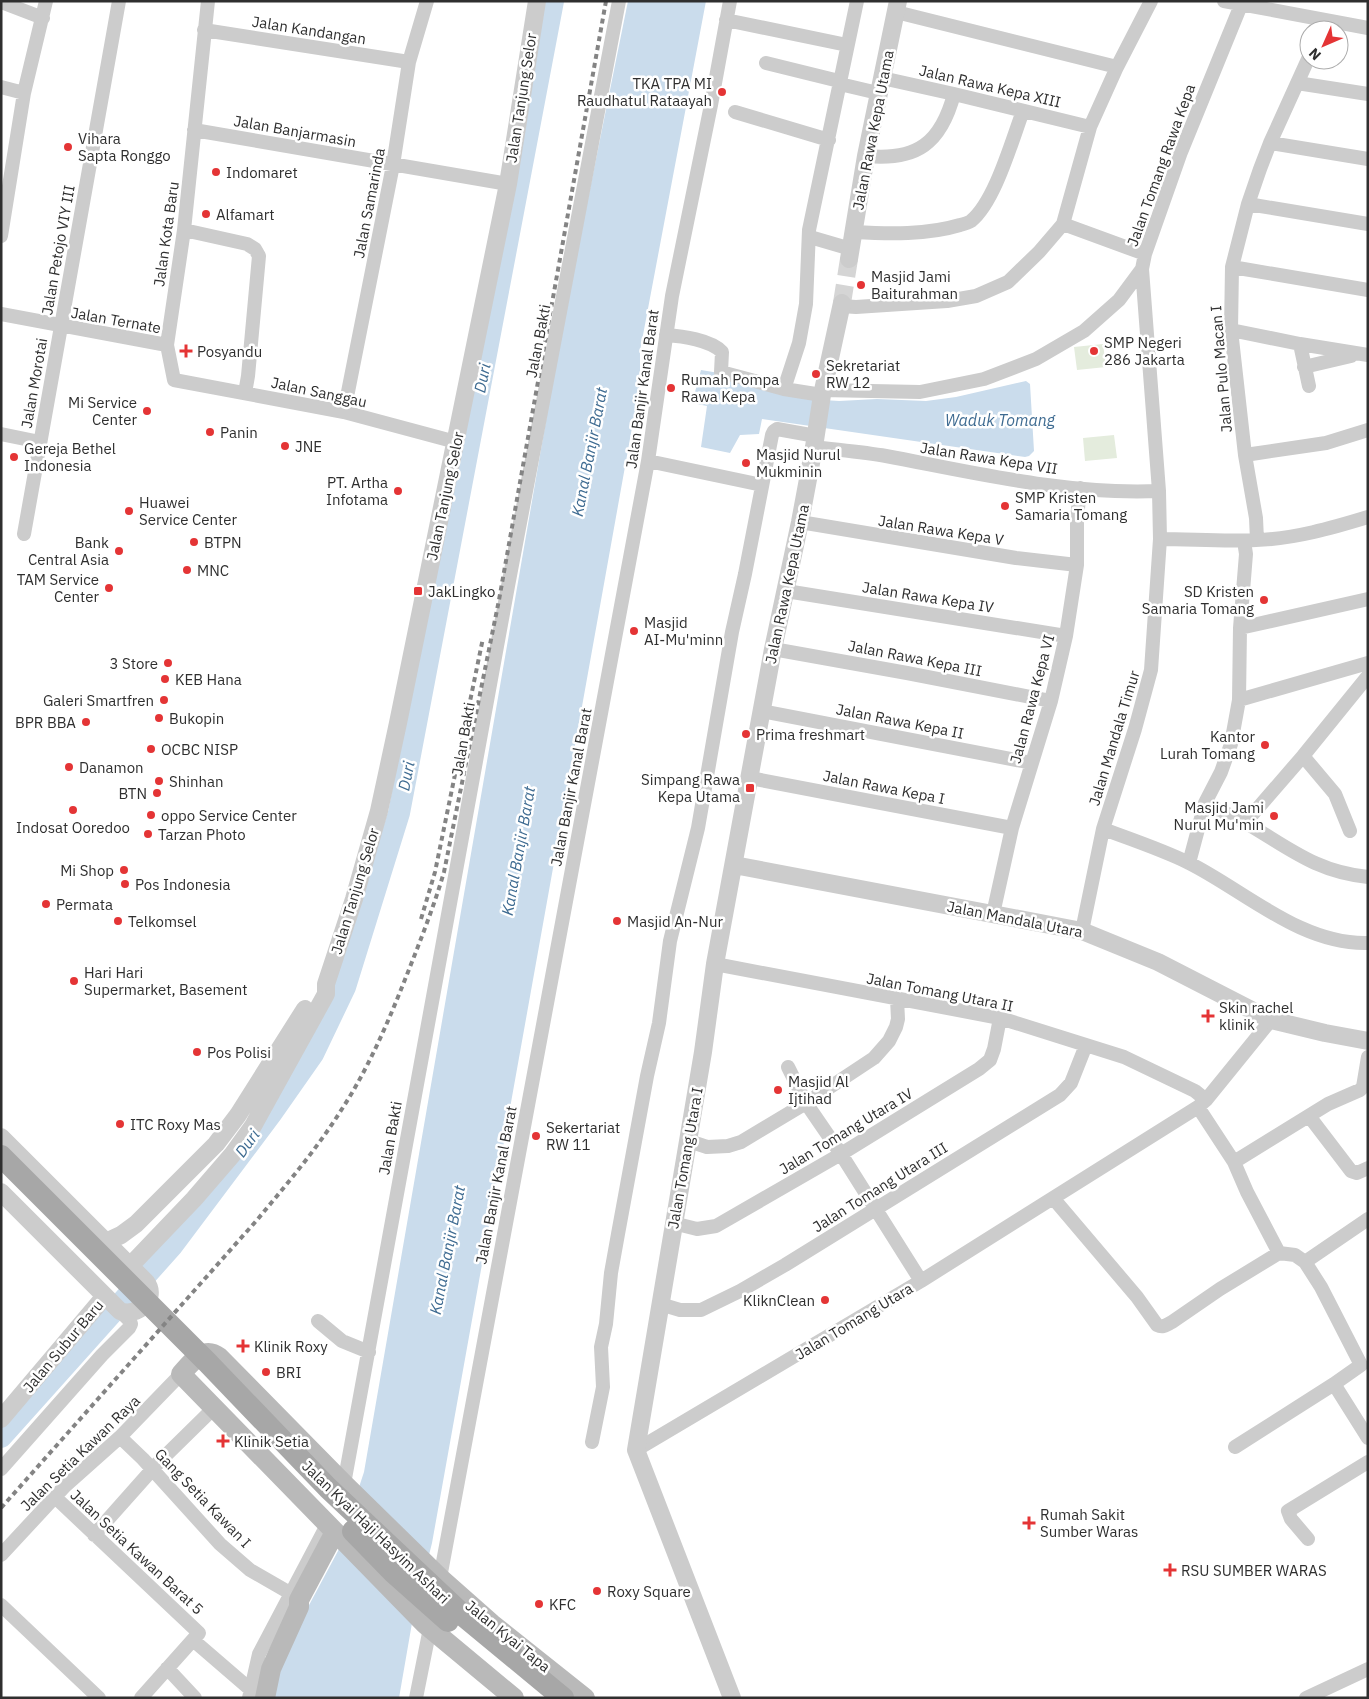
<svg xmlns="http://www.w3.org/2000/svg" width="1369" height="1699" font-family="'IBM Plex Sans',sans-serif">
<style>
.green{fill:#e4ecdd}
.water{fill:#cadcec}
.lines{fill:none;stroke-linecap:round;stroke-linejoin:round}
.river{stroke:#cadcec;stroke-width:22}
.tertiary-tunnel{stroke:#d5d5d5;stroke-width:18;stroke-dasharray:18 9;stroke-linecap:butt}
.minor{stroke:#ccc;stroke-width:14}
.tertiary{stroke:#ccc;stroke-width:18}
.secondary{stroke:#b9b9b9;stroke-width:20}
.primary{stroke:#a7a7a7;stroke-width:22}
.rail{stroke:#848484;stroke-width:4;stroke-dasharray:5 4;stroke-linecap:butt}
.poi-dot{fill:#e43435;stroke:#fff;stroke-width:2}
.labels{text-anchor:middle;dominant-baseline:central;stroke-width:5;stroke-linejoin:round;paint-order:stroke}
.street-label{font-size:15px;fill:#2f2f2f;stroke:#fff}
.poi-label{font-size:15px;fill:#2f2f2f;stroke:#fff;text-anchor:start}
.water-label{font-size:16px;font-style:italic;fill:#3e6b91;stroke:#fff}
</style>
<rect width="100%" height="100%" fill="#fff"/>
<path class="green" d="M1103,344L1106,367L1077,370L1074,347Z
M1114,435L1117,458L1085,461L1083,438Z"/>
<path class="water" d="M628,1H706L640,351V383L432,1543L412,1623L399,1698H270L278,1663L338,1551L364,1472L563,322Z
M701,370L719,373L807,399L839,401L877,399L926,401L956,397L1026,381L1030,384L1034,451L1029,456L1025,457L762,419L759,434L740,435L730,453L701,447L707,406L692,403Z"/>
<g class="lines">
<path class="river" d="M1,1437L172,1246L271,1114L313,1054L345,987L399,813L553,1"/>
<path class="tertiary-tunnel" d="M842,303L849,259"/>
<path class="minor" d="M208,1L184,230L167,345L174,380L344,412L456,442
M1224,1L1368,28
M1,2L43,18
M896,12L1117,67
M726,20L847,45
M204,30L409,62
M766,63L839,81
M882,78L954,94L1090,127
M1297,83L1368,94
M844,85L878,93
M1,87L24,93
M735,112L829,140
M194,130L508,184
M1270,143L1368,159
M866,156C917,161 941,143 954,94
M1248,204L1368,224
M1063,224L1145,254
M184,230L247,244L255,249L259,256L248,376L245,393
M854,232C889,234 927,235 960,225C964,224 968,223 971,221C995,202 1012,140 1023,111
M1,236L24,93L46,1
M810,237L851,249
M1232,267L1368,290
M841,306L856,307L947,301L976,296L1008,282L1039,252L1063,224L1090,127L1117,67L1151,1
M1,314L167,345
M1231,330L1300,344L1368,355
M666,335C682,336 711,340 722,352L721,372L784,389L822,395
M1300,344L1309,386
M1304,367L1351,356
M784,389L799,343L806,304L809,230L857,1
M823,390L920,392L984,379L1036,359L1084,331L1119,300L1142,269
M344,412L393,165L409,62L427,1
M1,434L35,441
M814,447C838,450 863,452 886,456C976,473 1067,495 1159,491
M1245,455L1326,443L1368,430
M648,461L762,485
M800,522L1016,558L1077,565
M24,534L119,1
M1160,539C1192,539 1224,542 1256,540C1294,539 1332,528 1368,517
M1257,540L1256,518L1245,455L1231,330L1232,267L1248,204L1260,169L1270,143L1309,57
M786,591L1066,636
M1240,628L1368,599
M773,649L907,673L1051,701
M1239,700L1368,663
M762,711L1032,763
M1303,756L1335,794L1350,831
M750,778L1012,828
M1205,803C1218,810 1233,816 1246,823C1289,848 1316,872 1368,877
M1245,823L1303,756L1368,676
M1103,829C1130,839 1163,850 1189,863C1245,891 1301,945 1368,943
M1189,863L1205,803L1221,772L1231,744L1239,700L1240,628L1246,554L1244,541
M993,914L1012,828L1051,701L1066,636L1077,565V519L1080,488
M1082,931L1103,829L1135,729L1151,670L1160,539L1159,491L1142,269L1145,254L1181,152L1241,5
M715,964L1000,1018L1124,1057L1195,1091L1206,1100
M788,1067L806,1103L841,1154L921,1281
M1198,1107L1234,1162L1247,1192L1279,1253
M1309,1116L1351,1171L1357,1173L1368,1168
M689,1141L707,1147L728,1146L741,1142L806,1103L874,1058L889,1041L896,1027L898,1019L897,999
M1234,1162L1328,1104L1360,1090L1363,1087L1368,1057
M1053,1198L1137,1297L1157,1325C1163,1328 1166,1325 1172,1322L1220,1289L1279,1253
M673,1223L697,1229L716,1226L841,1154L979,1069L990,1060L994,1049L1000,1018
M1305,1262L1368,1219
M660,1304L680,1310H701L740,1291L785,1265L1060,1095L1071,1083L1086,1045
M318,1321L342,1341L369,1352
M1334,1384L1368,1438
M120,1437L143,1459L220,1544L250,1570L290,1593
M592,1442L603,1387L601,1347L606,1324L611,1273L618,1234L647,1076L659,1023L670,941L698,828L732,632L745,574L772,435L774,431L777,429L816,436
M1235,1447L1334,1384L1361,1365L1321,1287L1305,1262L1295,1255L1279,1253
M636,1450L921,1281L1198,1107L1206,1100L1271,1020
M1,1469L102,1355L129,1328L131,1324L130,1321L120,1311
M344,1484L508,586L619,1
M55,1497L199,1633L141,1698
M94,1535L158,1463L214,1408
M1308,1539L1291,1519L1288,1511L1368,1462
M1,1555L65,1486L120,1437L181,1374
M440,1578L648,461L672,296L711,105L730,1
M1,1605L99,1698
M193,1640L251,1690
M167,1668L195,1698
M249,1698L259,1654L327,1525
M416,1698L430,1628
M1306,1698L1368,1669"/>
<path class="tertiary" d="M849,259L866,156L898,1
M734,865L1082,931L1158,962L1271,1020L1325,1033L1368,1041
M1,1137L146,1282C159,1299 136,1318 120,1311L1,1192
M106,1242L121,1235L136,1224L216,1144L238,1115L305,1009
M130,1266L194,1199L232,1155L253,1126L326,994V984L354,899L379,811L398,723L508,184L537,1
M1,1419L105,1296
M732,1698L636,1450L703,1052L715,964L773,649L800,522L814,447L822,395L842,303"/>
<path class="secondary" d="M265,1698L271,1669L299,1607V1600L335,1532
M514,1698L425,1624L181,1374C191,1363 203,1345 219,1357L344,1484L440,1578L492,1624L585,1698"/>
<path class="primary" d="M1,1156L207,1362L328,1488L465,1617L563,1698
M353,1531L394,1573L448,1621"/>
<path class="rail" d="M421,919L435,872L483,638
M1,1508L257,1220C286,1185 316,1150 340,1112C369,1068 389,1020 408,972C421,939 434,906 444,872L499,600L606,1"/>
</g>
<g class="poi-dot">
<circle cx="722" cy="92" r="5"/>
<circle cx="68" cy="147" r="5"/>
<circle cx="216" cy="172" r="5"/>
<circle cx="206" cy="214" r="5"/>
<circle cx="861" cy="285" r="5"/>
<path d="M183.5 343.5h5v5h5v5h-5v5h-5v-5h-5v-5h5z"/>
<circle cx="1094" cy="351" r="5"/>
<circle cx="816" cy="374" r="5"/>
<circle cx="671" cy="388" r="5"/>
<circle cx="147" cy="411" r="5"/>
<circle cx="210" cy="432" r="5"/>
<circle cx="285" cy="446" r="5"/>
<circle cx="14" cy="457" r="5"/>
<circle cx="746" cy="463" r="5"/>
<circle cx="398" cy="491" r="5"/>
<circle cx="1005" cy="506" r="5"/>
<circle cx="129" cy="511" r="5"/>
<circle cx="194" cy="542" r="5"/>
<circle cx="119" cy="551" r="5"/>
<circle cx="187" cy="570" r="5"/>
<circle cx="109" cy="588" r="5"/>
<rect x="413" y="586" width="10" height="10" rx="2.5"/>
<circle cx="1264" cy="600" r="5"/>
<circle cx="634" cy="631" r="5"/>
<circle cx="168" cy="663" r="5"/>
<circle cx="165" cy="679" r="5"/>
<circle cx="164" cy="700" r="5"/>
<circle cx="159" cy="718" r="5"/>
<circle cx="86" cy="722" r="5"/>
<circle cx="746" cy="734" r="5"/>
<circle cx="1265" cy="745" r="5"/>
<circle cx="151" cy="749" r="5"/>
<circle cx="69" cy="767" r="5"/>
<circle cx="159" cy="781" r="5"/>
<rect x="745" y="783" width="10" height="10" rx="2.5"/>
<circle cx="157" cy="793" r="5"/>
<circle cx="73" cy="810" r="5"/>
<circle cx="151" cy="815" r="5"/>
<circle cx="1274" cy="816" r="5"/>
<circle cx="148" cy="834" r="5"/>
<circle cx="124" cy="870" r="5"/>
<circle cx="125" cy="884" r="5"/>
<circle cx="46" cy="904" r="5"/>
<circle cx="118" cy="921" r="5"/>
<circle cx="617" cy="921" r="5"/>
<circle cx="74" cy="981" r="5"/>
<path d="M1205.5 1008.5h5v5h5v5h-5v5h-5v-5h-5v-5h5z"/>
<circle cx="197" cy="1052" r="5"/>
<circle cx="778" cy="1090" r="5"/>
<circle cx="120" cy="1124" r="5"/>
<circle cx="536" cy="1136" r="5"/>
<circle cx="825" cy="1300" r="5"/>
<path d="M240.5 1338.5h5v5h5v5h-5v5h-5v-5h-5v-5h5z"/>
<circle cx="266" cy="1372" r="5"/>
<path d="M220.5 1433.5h5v5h5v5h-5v5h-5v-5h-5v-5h5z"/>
<path d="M1026.5 1515.5h5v5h5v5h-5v5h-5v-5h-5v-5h5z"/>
<path d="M1167.5 1562.5h5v5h5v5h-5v5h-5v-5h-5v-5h5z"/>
<circle cx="597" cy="1591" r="5"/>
<circle cx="539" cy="1604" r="5"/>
</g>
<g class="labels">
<g class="street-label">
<text transform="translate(309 30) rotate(9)">Jalan Kandangan</text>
<text transform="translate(990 86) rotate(13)">Jalan Rawa Kepa XIII</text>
<text transform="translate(521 98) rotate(-81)">Jalan Tanjung Selor</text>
<text transform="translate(873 130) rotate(-79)">Jalan Rawa Kepa Utama</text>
<text transform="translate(295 131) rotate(10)">Jalan Banjarmasin</text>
<text transform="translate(1161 165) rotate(-70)">Jalan Tomang Rawa Kepa</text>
<text transform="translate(369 203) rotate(-79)">Jalan Samarinda</text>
<text transform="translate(166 234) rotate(-82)">Jalan Kota Baru</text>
<text transform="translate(58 250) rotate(-80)">Jalan Petojo VIY III</text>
<text transform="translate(116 320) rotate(10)">Jalan Ternate</text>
<text transform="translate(538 341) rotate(-79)">Jalan Bakti</text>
<text transform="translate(1221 369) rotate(-95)">Jalan Pulo Macan I</text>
<text transform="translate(34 383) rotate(-80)">Jalan Morotai</text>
<text transform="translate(642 389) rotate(-82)">Jalan Banjir Kanal Barat</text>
<text transform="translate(319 392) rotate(12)">Jalan Sanggau</text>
<text transform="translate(989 458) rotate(9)">Jalan Rawa Kepa VII</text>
<text transform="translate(445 496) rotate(-78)">Jalan Tanjung Selor</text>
<text transform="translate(941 530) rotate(9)">Jalan Rawa Kepa V</text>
<text transform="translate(787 584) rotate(-78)">Jalan Rawa Kepa Utama</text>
<text transform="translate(928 597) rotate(9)">Jalan Rawa Kepa IV</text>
<text transform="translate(915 658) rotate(11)">Jalan Rawa Kepa III</text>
<text transform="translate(1032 699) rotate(-75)">Jalan Rawa Kepa VI</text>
<text transform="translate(900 721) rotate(11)">Jalan Rawa Kepa II</text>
<text transform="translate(1114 738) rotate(-73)">Jalan Mandala Timur</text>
<text transform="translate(463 739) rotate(-80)">Jalan Bakti</text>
<text transform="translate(571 787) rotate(-79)">Jalan Banjir Kanal Barat</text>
<text transform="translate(884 787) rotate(11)">Jalan Rawa Kepa I</text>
<text transform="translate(355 891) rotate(-73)">Jalan Tanjung Selor</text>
<text transform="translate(1015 919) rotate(11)">Jalan Mandala Utara</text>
<text transform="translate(940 992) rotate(11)">Jalan Tomang Utara II</text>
<text transform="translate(846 1131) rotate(-31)">Jalan Tomang Utara IV</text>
<text transform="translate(390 1138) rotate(-80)">Jalan Bakti</text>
<text transform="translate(685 1158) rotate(-80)">Jalan Tomang Utara I</text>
<text transform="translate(496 1185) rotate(-79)">Jalan Banjir Kanal Barat</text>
<text transform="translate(880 1187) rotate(-32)">Jalan Tomang Utara III</text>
<text transform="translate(854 1321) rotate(-31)">Jalan Tomang Utara</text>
<text transform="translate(63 1346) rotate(-50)">Jalan Subur Baru</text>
<text transform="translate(80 1453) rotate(-44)">Jalan Setia Kawan Raya</text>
<text transform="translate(203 1498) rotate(46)">Gang Setia Kawan I</text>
<text transform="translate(376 1532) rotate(44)">Jalan Kyai Haji Hasyim Ashari</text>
<text transform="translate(137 1552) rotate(43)">Jalan Setia Kawan Barat 5</text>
<text transform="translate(508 1636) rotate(39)">Jalan Kyai Tapa</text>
</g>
<g class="poi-label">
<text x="712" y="83" text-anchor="end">TKA TPA MI<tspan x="712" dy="17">Raudhatul Rataayah</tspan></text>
<text x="78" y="138">Vihara<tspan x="78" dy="17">Sapta Ronggo</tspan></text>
<text x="226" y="172">Indomaret</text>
<text x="216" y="214">Alfamart</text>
<text x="871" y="276">Masjid Jami<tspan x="871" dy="17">Baiturahman</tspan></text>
<text x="1104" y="342">SMP Negeri<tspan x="1104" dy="17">286 Jakarta</tspan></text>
<text x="197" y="351">Posyandu</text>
<text x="826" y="365">Sekretariat<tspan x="826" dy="17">RW 12</tspan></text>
<text x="681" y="379">Rumah Pompa<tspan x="681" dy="17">Rawa Kepa</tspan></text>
<text x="137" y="402" text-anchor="end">Mi Service<tspan x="137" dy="17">Center</tspan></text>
<text x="220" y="432">Panin</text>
<text x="295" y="446">JNE</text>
<text x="24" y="448">Gereja Bethel<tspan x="24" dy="17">Indonesia</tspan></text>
<text x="756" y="454">Masjid Nurul<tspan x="756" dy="17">Mukminin</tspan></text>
<text x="388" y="482" text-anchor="end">PT. Artha<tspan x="388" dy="17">Infotama</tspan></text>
<text x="1015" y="497">SMP Kristen<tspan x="1015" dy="17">Samaria Tomang</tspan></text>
<text x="139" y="502">Huawei<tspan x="139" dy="17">Service Center</tspan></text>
<text x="109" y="542" text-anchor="end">Bank<tspan x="109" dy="17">Central Asia</tspan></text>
<text x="204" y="542">BTPN</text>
<text x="197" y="570">MNC</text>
<text x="99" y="579" text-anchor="end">TAM Service<tspan x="99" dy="17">Center</tspan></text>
<text x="428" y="591">JakLingko</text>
<text x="1254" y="591" text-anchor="end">SD Kristen<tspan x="1254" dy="17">Samaria Tomang</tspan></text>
<text x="644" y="622">Masjid<tspan x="644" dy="17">AI-Mu'minn</tspan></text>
<text x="158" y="663" text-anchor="end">3 Store</text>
<text x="175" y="679">KEB Hana</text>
<text x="154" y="700" text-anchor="end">Galeri Smartfren</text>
<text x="169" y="718">Bukopin</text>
<text x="76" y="722" text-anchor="end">BPR BBA</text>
<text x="756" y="734">Prima freshmart</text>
<text x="1255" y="736" text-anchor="end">Kantor<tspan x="1255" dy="17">Lurah Tomang</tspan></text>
<text x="161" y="749">OCBC NISP</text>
<text x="79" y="767">Danamon</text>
<text x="740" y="779" text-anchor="end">Simpang Rawa<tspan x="740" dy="17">Kepa Utama</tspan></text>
<text x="169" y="781">Shinhan</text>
<text x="147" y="793" text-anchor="end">BTN</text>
<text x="1264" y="807" text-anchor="end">Masjid Jami<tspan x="1264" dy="17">Nurul Mu'min</tspan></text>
<text x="161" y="815">oppo Service Center</text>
<text x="73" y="827" text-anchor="middle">Indosat Ooredoo</text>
<text x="158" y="834">Tarzan Photo</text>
<text x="114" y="870" text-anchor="end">Mi Shop</text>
<text x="135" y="884">Pos Indonesia</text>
<text x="56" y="904">Permata</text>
<text x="128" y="921">Telkomsel</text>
<text x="627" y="921">Masjid An-Nur</text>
<text x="84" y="972">Hari Hari<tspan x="84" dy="17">Supermarket, Basement</tspan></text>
<text x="1219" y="1007">Skin rachel<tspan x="1219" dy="17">klinik</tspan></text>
<text x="207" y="1052">Pos Polisi</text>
<text x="788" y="1081">Masjid Al<tspan x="788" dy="17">Ijtihad</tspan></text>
<text x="130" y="1124">ITC Roxy Mas</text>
<text x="546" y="1127">Sekertariat<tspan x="546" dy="17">RW 11</tspan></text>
<text x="815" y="1300" text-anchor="end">KliknClean</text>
<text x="254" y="1346">Klinik Roxy</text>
<text x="276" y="1372">BRI</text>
<text x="234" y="1441">Klinik Setia</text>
<text x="1040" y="1514">Rumah Sakit<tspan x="1040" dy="17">Sumber Waras</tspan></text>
<text x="1181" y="1570">RSU SUMBER WARAS</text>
<text x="607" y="1591">Roxy Square</text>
<text x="549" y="1604">KFC</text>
</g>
<g class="water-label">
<text transform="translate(482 378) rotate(-79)">Duri</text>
<text x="1000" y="420">Waduk Tomang</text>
<text transform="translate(589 452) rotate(-79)">Kanal Banjir Barat</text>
<text transform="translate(406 776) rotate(-79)">Duri</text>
<text transform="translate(518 851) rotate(-80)">Kanal Banjir Barat</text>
<text transform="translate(247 1143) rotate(-54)">Duri</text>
<text transform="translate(447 1250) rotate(-79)">Kanal Banjir Barat</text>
</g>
</g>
<rect width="1369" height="1699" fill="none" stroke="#2f2f2f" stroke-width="5"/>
<g transform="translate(1324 45) rotate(225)"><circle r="24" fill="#ffffff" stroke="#acacac"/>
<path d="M0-4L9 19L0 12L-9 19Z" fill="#e43435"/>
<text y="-8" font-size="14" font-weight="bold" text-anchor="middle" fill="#2f2f2f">N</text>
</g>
</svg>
